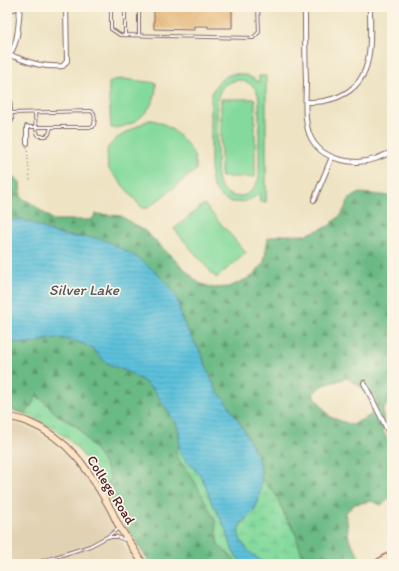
<svg xmlns="http://www.w3.org/2000/svg" width="399" height="571" font-family="Itim,sans-serif">
<style>
.built{fill:#e2d2b4}
.grass{fill:url(#grass-tufts);stroke:#677c64}
.forest{fill:url(#forest-firs);stroke:#5a6c58;fill-rule:evenodd}
.wetland{fill:url(#wetland-marsh);stroke:#677c64}
.pitch{fill:#84da9d;stroke:#677c64;fill-rule:evenodd}
.water{fill:url(#water-rules);stroke:#547083}
.building{fill:url(#building-back-hatch)}
.lines{fill:none;stroke-linecap:round;stroke-linejoin:round}
.lane-casing{stroke:#836460;stroke-width:4}
.street-casing{stroke:#836460;stroke-width:6}
.secondary-casing{stroke:#836460;stroke-width:8}
.path{stroke:#836460;stroke-width:1;stroke-dasharray:1 3;stroke-linecap:butt}
.lane{stroke:#fff;stroke-width:2}
.street{stroke:#fff;stroke-width:4}
.secondary{stroke:#fde5c4;stroke-width:6}
.labels{text-anchor:middle;dominant-baseline:central;stroke-width:3.5;stroke-linejoin:round;paint-order:stroke}
.street-label{font-size:14px;fill:#4a1f2b;stroke:#fcf5e5}
.water-label{font-size:15px;font-style:italic;fill:#515869;stroke:#fcf5e5}
</style>
<defs>
<pattern id="grass-tufts" width="24" height="20" patternUnits="userSpaceOnUse"><rect width="24" height="20" fill="#84da9d"/><path d="M3 7l-1-3M5 7V3M7 7l1-3M15 17l-1-3M17 17v-4M19 17l1-3" fill="none" stroke="#74bb87"/></pattern>
<pattern id="forest-firs" width="22" height="20" patternUnits="userSpaceOnUse"><rect width="22" height="20" fill="#6bba84"/><path d="M5 1l3.5 6h-7zM16 11l3.5 6h-7z" fill="#5a976c"/></pattern>
<pattern id="wetland-marsh" width="20" height="14" patternUnits="userSpaceOnUse"><rect width="20" height="14" fill="#84da9d"/><path d="M1 5h8M5 5V1M11 12h8M15 12V8" fill="none" stroke="#74bb87"/></pattern>
<pattern id="water-rules" width="6" height="5" patternUnits="userSpaceOnUse"><rect width="6" height="5" fill="#5dc1db"/><path d="M0 2.5h6" fill="none" stroke="#52a5bc"/></pattern>
<pattern id="building-back-hatch" width="6" height="6" patternUnits="userSpaceOnUse"><rect width="6" height="6" fill="#e6b674"/><path d="M-1 5l2 2M0 0l6 6M5-1l2 2" fill="none" stroke="#c79c65"/></pattern>
</defs>
<rect width="100%" height="100%" fill="#fcf5e5"/>
<filter id="ink" filterUnits="userSpaceOnUse"><feTurbulence type="fractalNoise" baseFrequency=".025" numOctaves="2"/><feDisplacementMap in="SourceGraphic" scale="8" xChannelSelector="R" yChannelSelector="G"/><feConvolveMatrix kernelMatrix="1 2 1 2 8 2 1 2 1" color-interpolation-filters="sRGB"/></filter>
<filter id="wash" filterUnits="userSpaceOnUse"><feTurbulence type="fractalNoise" baseFrequency=".012" numOctaves="4" result="noise"/><feDisplacementMap in="SourceGraphic" scale="16" xChannelSelector="R" yChannelSelector="G"/><feGaussianBlur stdDeviation="0.9" result="paint"/><feColorMatrix in="noise" values="0 0 0 0 0 0 0 0 0 0 0 0 0 0 0 0 0 1.4 0 .05"/><feComposite in="paint" operator="in"/></filter>
<g filter="url(#wash)">
<rect width="100%" height="100%" fill="#eee3c3"/>
<path class="built" d="M7,421L33,430L55,444L73,462L90,486L136,564H7Z"/>
<path class="grass" d="M36,397L42,399L56,414L78,427L102,460L111,479L104,488C95,473 86,457 73,444C60,431 42,422 26,414Z"/>
<path class="forest" d="M15,177L20,183L21,198L31,203L53,220H91L96,214L121,216L145,231L199,283L213,288L229,287L253,276L264,262L268,238L280,235H305L329,226L342,214L349,199L360,193L392,196V400L383,409V431L392,448V497L381,505L372,501L355,504L346,512L349,539L360,558L358,564H304L296,535L285,516L276,495L261,479V471L257,456L246,434L223,398L217,393L200,351L191,338L181,316L178,300L100,239L60,235L53,232L26,221L19,219L7,221V184ZM347,378L376,397L371,415L352,425L330,417L313,394L321,386Z
M57,338L75,341L88,346L94,350L103,360L109,364L130,373L143,381L154,390L177,425L179,432V447L176,450L177,457L194,480L215,520L217,535L218,545L229,554L237,564H179L176,561L169,564H150L111,502L104,488L111,479L102,460L78,427L56,414L42,399L36,397L26,414L7,409V341L28,344Z"/>
<path class="wetland" d="M179,447L180,454L200,475L204,482L211,501L218,513L227,532L233,552L242,562L245,564H237L229,554L218,545L217,535L215,520L194,480L177,457L176,450Z
M261,479L276,495L285,516L296,535L304,564H265L251,554L241,541L238,534L240,526L255,509L258,502Z"/>
<path class="pitch" d="M232,74C243,73 251,76 259,83V76H266V202H260L259,193C245,207 221,206 213,185C211,180 211,175 211,170V98C213,86 220,78 232,74ZM238,80C251,82 257,87 259,99V177C253,203 222,203 217,177V104C218,89 224,82 238,80Z
M124,79L156,83C157,108 136,128 111,128L109,96V83L113,80Z
M221,99H255V177H221Z
M149,120C164,119 188,141 193,154C196,159 196,165 196,170L148,208H142L108,168L107,149L110,145L116,139L139,125Z
M204,204L246,253L216,278L174,229Z"/>
<path class="water" d="M19,219C33,222 45,230 58,234C72,238 87,236 101,239C110,242 132,254 141,260C149,266 171,285 175,294C179,301 179,310 181,317C186,329 194,340 200,352C206,364 210,378 217,391C218,394 222,396 225,400C237,418 259,451 261,472C262,482 260,500 255,508C252,515 243,519 240,526C233,541 255,557 265,564H245L242,563L233,552L227,532L218,513L211,501L204,482L200,475L180,454L179,447V432L177,425L154,390L143,381L130,373L109,364L103,360L94,350L88,346L75,341L57,338L28,344L7,341V221Z"/>
<g id="blocks">
<path class="building" d="M154,7H232V28H208V26H194V30L154,29Z"/>
</g>
</g>
<g filter="url(#ink)">
<use href="#blocks" fill-opacity="0" stroke="#836460" stroke-width="1"/>
<g class="lines">
<defs>
<path id="lane" d="M111,7V29L120,35L253,38L259,32L258,7
M125,7V35
M139,7V35
M7,12L19,8
M11,113L91,111L94,113C95,117 95,124 93,127H27
M35,113C36,121 34,130 39,136H46L49,134L51,127
M108,537H117L125,540
M33,564L90,546L107,537L118,529"/>
<path id="street" d="M305,7C305,31 305,56 306,80C306,98 303,122 311,138C322,160 353,166 375,159C381,157 386,154 392,152
M10,55C29,62 42,68 63,66L67,61L66,7
M7,58C19,44 18,25 20,7
M7,97L9,100L11,120
M306,102C312,102 318,102 324,101C376,91 370,48 370,7
M27,143V127
M314,200L332,157
M364,383L392,439"/>
<path id="secondary" d="M7,416C14,418 21,419 28,422C69,439 88,469 109,506C113,513 116,521 120,528C128,540 136,552 143,564
M376,564L392,554"/>
</defs>
<use href="#lane" class="lane-casing"/>
<use href="#street" class="street-casing"/>
<use href="#secondary" class="secondary-casing"/>
<path class="path" d="M27,147L30,181"/>
<use href="#lane" class="lane"/>
<use href="#street" class="street"/>
<use href="#secondary" class="secondary"/>
</g>
</g>
<g class="labels">
<g class="street-label">
<text transform="translate(111 490) rotate(58)">College Road</text>
</g>
<g class="water-label">
<text x="84" y="290">Silver Lake</text>
</g>
</g>
<rect width="399" height="571" fill="none" stroke="#fcf5e5" stroke-width="24"/>
</svg>
